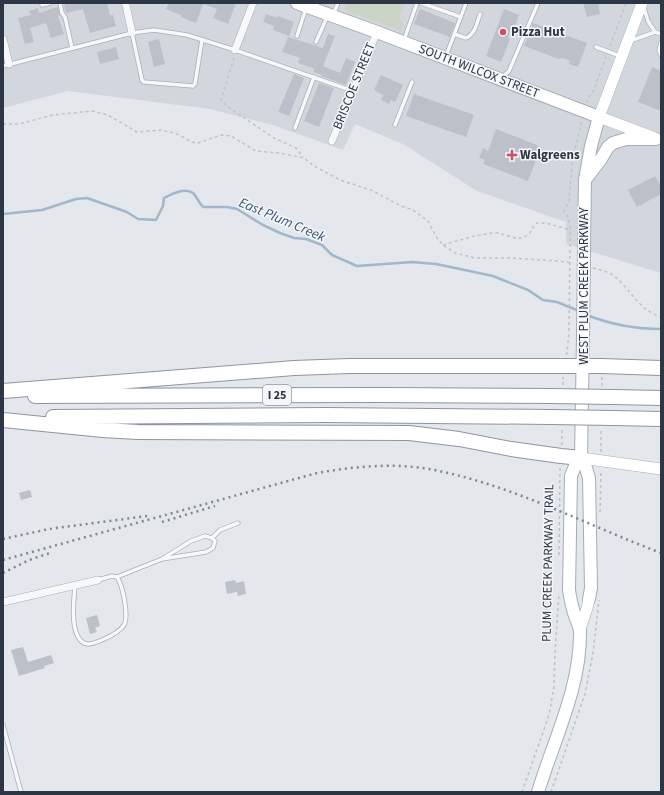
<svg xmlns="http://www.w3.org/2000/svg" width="664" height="795" font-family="'Source Sans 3',sans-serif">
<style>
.built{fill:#d2d7dd}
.green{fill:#cad5c6}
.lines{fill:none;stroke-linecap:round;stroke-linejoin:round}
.stream{stroke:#a1b7ca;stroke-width:2.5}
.building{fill:#bcc1c9}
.service-casing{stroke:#a9aeb6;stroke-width:5}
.minor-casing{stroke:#a9aeb6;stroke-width:8}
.secondary-casing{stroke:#a9aeb6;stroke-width:12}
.primary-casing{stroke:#a4acb7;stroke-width:14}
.motorway-casing{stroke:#8c96a2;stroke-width:16}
.path{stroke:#bec2c7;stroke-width:1.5;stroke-dasharray:3 3;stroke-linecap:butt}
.service{stroke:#f7f8fa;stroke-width:3.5}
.minor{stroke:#f7f8fa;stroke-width:7}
.secondary{stroke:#fff;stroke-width:11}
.primary{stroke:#fff;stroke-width:12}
.motorway{stroke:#fff;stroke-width:14}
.rail{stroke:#7e8895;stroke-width:2.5;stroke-dasharray:2 4;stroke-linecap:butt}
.primary-bridge-casing{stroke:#a4acb7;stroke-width:14;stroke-linecap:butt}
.motorway-bridge-casing{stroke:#8c96a2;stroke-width:16;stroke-linecap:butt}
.path-bridge{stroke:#bec2c7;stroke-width:1.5;stroke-dasharray:3 3;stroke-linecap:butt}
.primary-bridge{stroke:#fff;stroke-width:12}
.motorway-bridge{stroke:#fff;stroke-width:14}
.poi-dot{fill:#ca5067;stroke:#f4f6f9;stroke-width:1.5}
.labels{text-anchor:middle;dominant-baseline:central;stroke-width:3;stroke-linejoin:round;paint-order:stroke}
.shield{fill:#f4f6f9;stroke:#68707a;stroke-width:1}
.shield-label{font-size:12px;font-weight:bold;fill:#2c3644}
.poi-label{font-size:13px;font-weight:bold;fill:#2c3644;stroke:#f4f6f9;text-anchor:start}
.street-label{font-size:13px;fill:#2c3644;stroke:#f4f6f9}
.water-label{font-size:14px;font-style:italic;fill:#375676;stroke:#f4f6f9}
</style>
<rect width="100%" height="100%" fill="#e4e7ec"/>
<path class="built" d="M3,3H661V273L566,244V222L477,191L403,144L355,124L343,150L273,125L210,109L68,91L3,108Z"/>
<path class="green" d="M348,3H405L399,18L404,25L401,31L344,10Z"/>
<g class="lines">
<path class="stream" d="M3,214L42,210L76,199L87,198L127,212L138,219L156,220L163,206L164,198C171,194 186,187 193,193C197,197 199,203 203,207H227L237,209L263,225L280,233L294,238L306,239L322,245L332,255L357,266L412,262L436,264L493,276L528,290L543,300L557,302L579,311
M587,315C612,325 635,329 661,329"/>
</g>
<path class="building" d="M66,3H107L110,15H113L116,26L90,33L83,9L66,13L64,5L66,4Z
M169,3H236L228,24L213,18L217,9L203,4L196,23L181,17V15L166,9Z
M583,3H598L600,14L587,17Z
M58,7L60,15L58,16L64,34L51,38L46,23L30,28L34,42L25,44L18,18L31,15L29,11L38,8L39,13Z
M420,9L455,23L450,37L414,24Z
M504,9L519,15L515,26L512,25L508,38L510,39L501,62L486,56Z
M266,14L277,18V16L294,22L289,36L273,30L274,26L263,22Z
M533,23L587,43L578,67L569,64L570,61L562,58L559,59L524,46Z
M328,34L335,36L323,66L340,73L346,58L355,62L346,85L321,76L322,75L313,72L315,69L298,63L300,58L282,52L288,37L323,48Z
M159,39L165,64L154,67L148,42Z
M116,47L119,59L100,64L97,52Z
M652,67L661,71V111L638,102Z
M294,74L304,78L289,116L278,112Z
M381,75L403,85L395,102L391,100L389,104L381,100L383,95L374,90Z
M319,83L334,88L319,127L304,121Z
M414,94L474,115L466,137L406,116Z
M496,129L537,145L540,150L528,181L483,164L485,160L479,158L483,148L488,151Z
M655,176L661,187V194L637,207L628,190Z
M30,490L32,497L21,500L19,493Z
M235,580L236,583L244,581L246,594L238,596L237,592L227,594L225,582Z
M97,615L100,626L95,628L97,632L90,634L86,618Z
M23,647L28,662L51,655L54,663L44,666L45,668L19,676L11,650Z"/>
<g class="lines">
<defs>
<path id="service" d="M60,3L62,13L65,17L72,48
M421,3L461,17
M42,5L50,3
M644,8L648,21L655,32
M333,15L338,3
M132,33L142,80L144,82L193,86L195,84L202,40
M454,34L466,38C475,34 477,23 480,14
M297,36L306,8
M404,40L417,3
M630,41L655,32L661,34
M316,42L327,17
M661,42L659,51L661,55
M596,47L620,56
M446,56L466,3
M3,66L132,33L154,30L187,35L235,50L353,91
M502,77L509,71L538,3
M395,125L412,82
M295,128L314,77
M212,538L220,530L238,523
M117,577L162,559L191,541L205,536L212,538L215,541L213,548L206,552L162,559
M75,585C74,599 69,635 84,643C89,646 97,642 102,640C109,637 120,632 124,625C129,616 123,586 117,577L112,576L98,580
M3,725L21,792"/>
<path id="minor" d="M125,3L126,5L132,33
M3,39L9,64
M235,50L253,3
M332,141L377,32
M3,602L98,580"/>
<path id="secondary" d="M642,3L599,117L655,138
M581,458L661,469
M580,629L587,608L589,599"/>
<path id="primary" d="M297,3L377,32L599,117L591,146L585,180L584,251
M585,180L601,159L608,147L613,143L626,139H656
M581,458L586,468L589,478L591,588L589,599
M538,792C554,739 581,687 580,631C579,625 576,619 574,613C572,606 570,598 569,590L571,476L575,466L581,458L583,337"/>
<path id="motorway" d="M3,391L294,368L349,366H602L661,368
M35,396L381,395L551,396
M613,397L661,398
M53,417L326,415L551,417
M613,418L661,419
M3,420L103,430L138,432L409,433L459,439L511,449L561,456L581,458"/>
</defs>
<use href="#service" class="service-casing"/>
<use href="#minor" class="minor-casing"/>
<use href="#secondary" class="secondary-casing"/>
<use href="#primary" class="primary-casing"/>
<use href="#motorway" class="motorway-casing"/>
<path class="path" d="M610,46L626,3
M234,58L221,100L228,107L274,138L296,148L303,157
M587,103L588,98L593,92L606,57
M3,124H19L53,115L93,111L108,115L137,132L160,130L175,133L192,142L198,143L221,135L231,136L256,151L280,153L304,158L314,166L340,180L371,190L401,206L413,210L428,221L437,238L443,245L455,253L475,258H511L558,261L573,263
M443,245L474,236L492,233H499L515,238H523L530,233L534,225L537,223H546L570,230
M570,247C570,235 572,220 564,211L569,202L570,186L573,157L582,120
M593,268C599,269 605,271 611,274C631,287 635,308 661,317
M566,355L567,353L569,331
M563,385V377
M602,386V376
M562,445V427
M601,452V428
M600,512L601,470
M559,555L560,467
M522,792L549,715L554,687L555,653L559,593
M551,792L585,694L593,653L599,600"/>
<use href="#service" class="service"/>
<use href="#minor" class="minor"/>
<use href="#secondary" class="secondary"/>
<use href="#primary" class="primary"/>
<use href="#motorway" class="motorway"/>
<path class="rail" d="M162,522L215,506
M3,539L49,529L147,516
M3,560L317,473C357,466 399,462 439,471C516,487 587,525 661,553
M3,573L29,560L50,553"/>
<defs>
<path id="primary-bridge" d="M583,337L584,251"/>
<path id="motorway-bridge" d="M551,396L613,397
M551,417L613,418"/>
</defs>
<use href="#primary-bridge" class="primary-bridge-casing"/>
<use href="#motorway-bridge" class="motorway-bridge-casing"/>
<path class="path-bridge" d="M569,331L570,247"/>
<use href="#primary-bridge" class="primary-bridge"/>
<use href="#motorway-bridge" class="motorway-bridge"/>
</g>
<g class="poi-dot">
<circle cx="503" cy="32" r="4"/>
<path d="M510 149h4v4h4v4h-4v4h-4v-4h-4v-4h4z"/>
</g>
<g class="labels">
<rect class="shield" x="263" y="385" width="28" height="20" rx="3"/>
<g class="shield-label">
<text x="277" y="395">I 25</text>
</g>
<g class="poi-label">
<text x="511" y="32">Pizza Hut</text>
<text x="520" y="155">Walgreens</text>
</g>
<g class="street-label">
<text transform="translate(479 71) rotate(21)">SOUTH WILCOX STREET</text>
<text transform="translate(354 86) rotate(-68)">BRISCOE STREET</text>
<text transform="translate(584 286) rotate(-90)">WEST PLUM CREEK PARKWAY</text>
<text transform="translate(548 563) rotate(-89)">PLUM CREEK PARKWAY TRAIL</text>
</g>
<g class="water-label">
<text transform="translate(282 220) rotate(23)">East Plum Creek</text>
</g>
</g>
<rect width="664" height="795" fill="none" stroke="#2c3644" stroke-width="8"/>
</svg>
